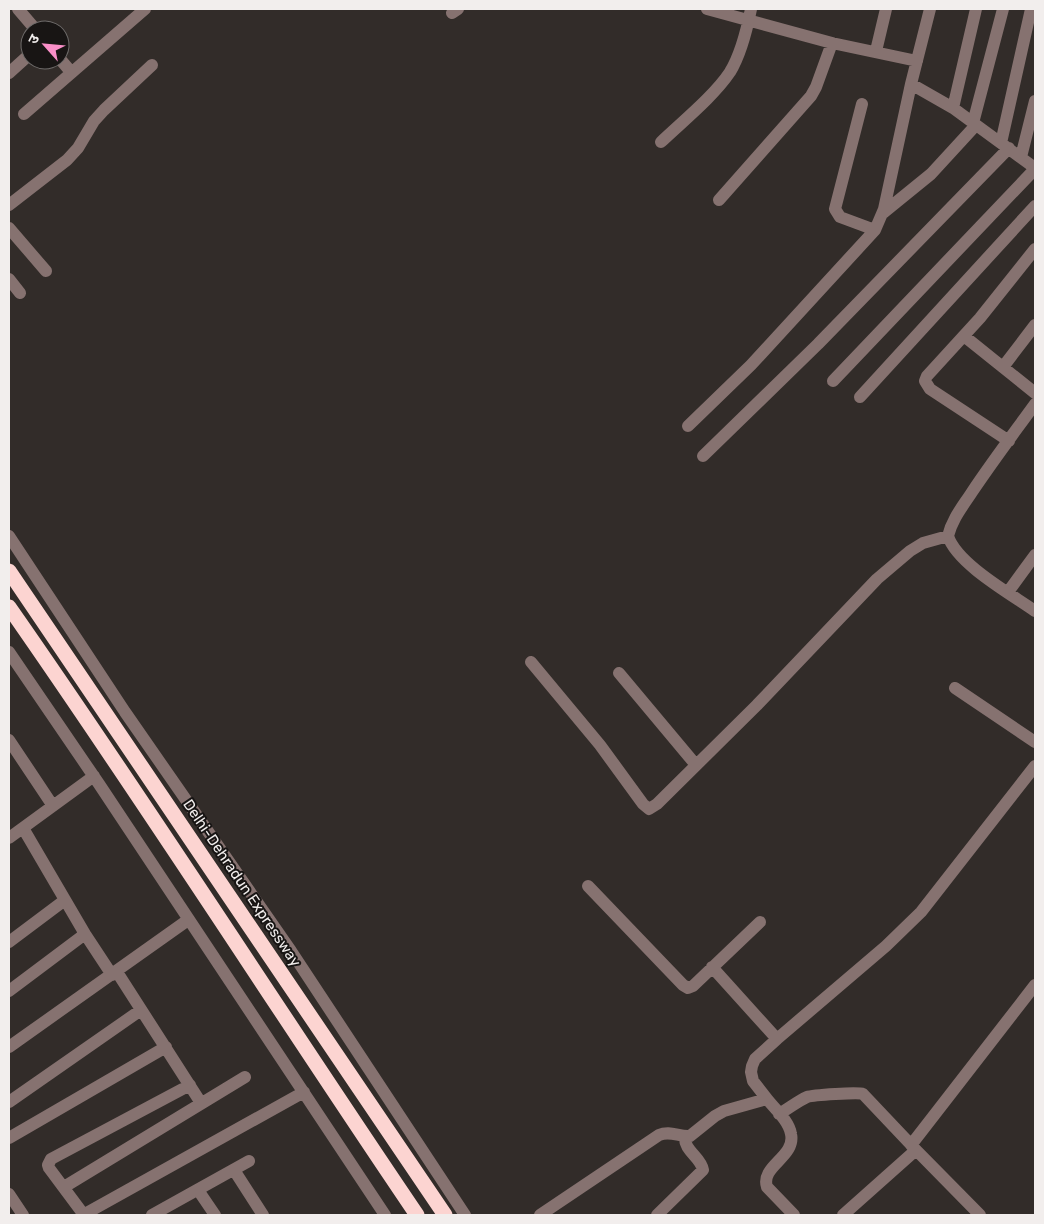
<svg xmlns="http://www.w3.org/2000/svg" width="1044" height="1224" font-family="Rubik,'Noto Sans Devanagari',sans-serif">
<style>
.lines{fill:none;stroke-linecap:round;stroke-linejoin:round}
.minor{stroke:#867270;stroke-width:12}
.highway{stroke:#fcd4d1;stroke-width:15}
.labels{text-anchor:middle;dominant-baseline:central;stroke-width:4;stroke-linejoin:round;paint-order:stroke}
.street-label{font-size:15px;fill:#f2eeed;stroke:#181514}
</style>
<rect width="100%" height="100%" fill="#322c29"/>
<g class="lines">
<path class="minor" d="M18,9L36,30
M707,9L832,43L917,61
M452,13L458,9
M876,51L886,9
M60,59L71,72
M9,73L30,54
M911,84L953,108L1035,168
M862,104L835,209L840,217L875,230
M953,108L976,9
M24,114L145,9
M973,123L1003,9
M661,142C683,121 714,96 730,72C741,54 747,29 751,9
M1001,143L1031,9
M1021,157L1035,101
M719,200L811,96L816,87L832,43
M9,205L67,160L78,148L94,121L104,110L152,65
M883,213L931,174L976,125
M9,228L46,271
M9,279L20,293
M964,336L1035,393
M1003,367L1035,325
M833,381L1035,169
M860,397L1035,206
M1035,404C1014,433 992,462 972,492C963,506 952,519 948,536C957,564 1011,594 1035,611
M688,426L751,365L875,230L884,209L911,84L930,9
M1009,441L930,389L925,381L927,376L980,318L1035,249
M703,456L818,344L1009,148
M9,536L125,712L291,951L465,1215
M1008,592L1035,555
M9,652L99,784L385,1215
M531,662L600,745L643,804L649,809L657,804L757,705L877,579L910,551L923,543L948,536
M619,673L696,765
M955,688L1035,742
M9,740L53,806
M23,828L85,934L112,975
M9,838L94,776
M588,886L683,985L688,988L693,986L760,922
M9,942L65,900
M712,967L777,1039
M117,972L201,1103
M9,991L85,934
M9,1047L188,920
M767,1099C775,1109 789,1121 791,1134C796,1157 760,1166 767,1187L794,1215
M9,1102L141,1010
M779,1114C788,1109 798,1101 807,1097C813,1095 858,1092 863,1094L916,1150L980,1215
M9,1138L166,1047
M911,1145L1035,985
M234,1170L263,1215
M64,1187L245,1077
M198,1190L215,1215
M9,1194L23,1215
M83,1215L304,1092
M84,1215L49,1168L48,1165L51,1159L190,1085
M152,1215L249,1161
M540,1215L659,1135C670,1130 679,1137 690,1136L715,1116L724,1111L767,1099L753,1081L751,1072L752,1066L755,1059L777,1039L886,946L921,912L1035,766
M657,1215L703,1170C701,1157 684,1151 685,1137
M843,1215L916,1150"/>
<path class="highway" d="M9,571L445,1215
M9,607C149,807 280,1013 417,1215"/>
</g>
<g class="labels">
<g class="street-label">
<text transform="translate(242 883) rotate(56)">Delhi-Dehradun Expressway</text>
</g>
</g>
<rect width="1044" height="1224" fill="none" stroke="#f2eeed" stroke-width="20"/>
<g transform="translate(45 45) rotate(297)"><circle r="24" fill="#181514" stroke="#6f6c6b"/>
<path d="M0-4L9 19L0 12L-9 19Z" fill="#f98fc8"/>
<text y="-8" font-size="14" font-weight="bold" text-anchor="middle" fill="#f2eeed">उ</text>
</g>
</svg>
